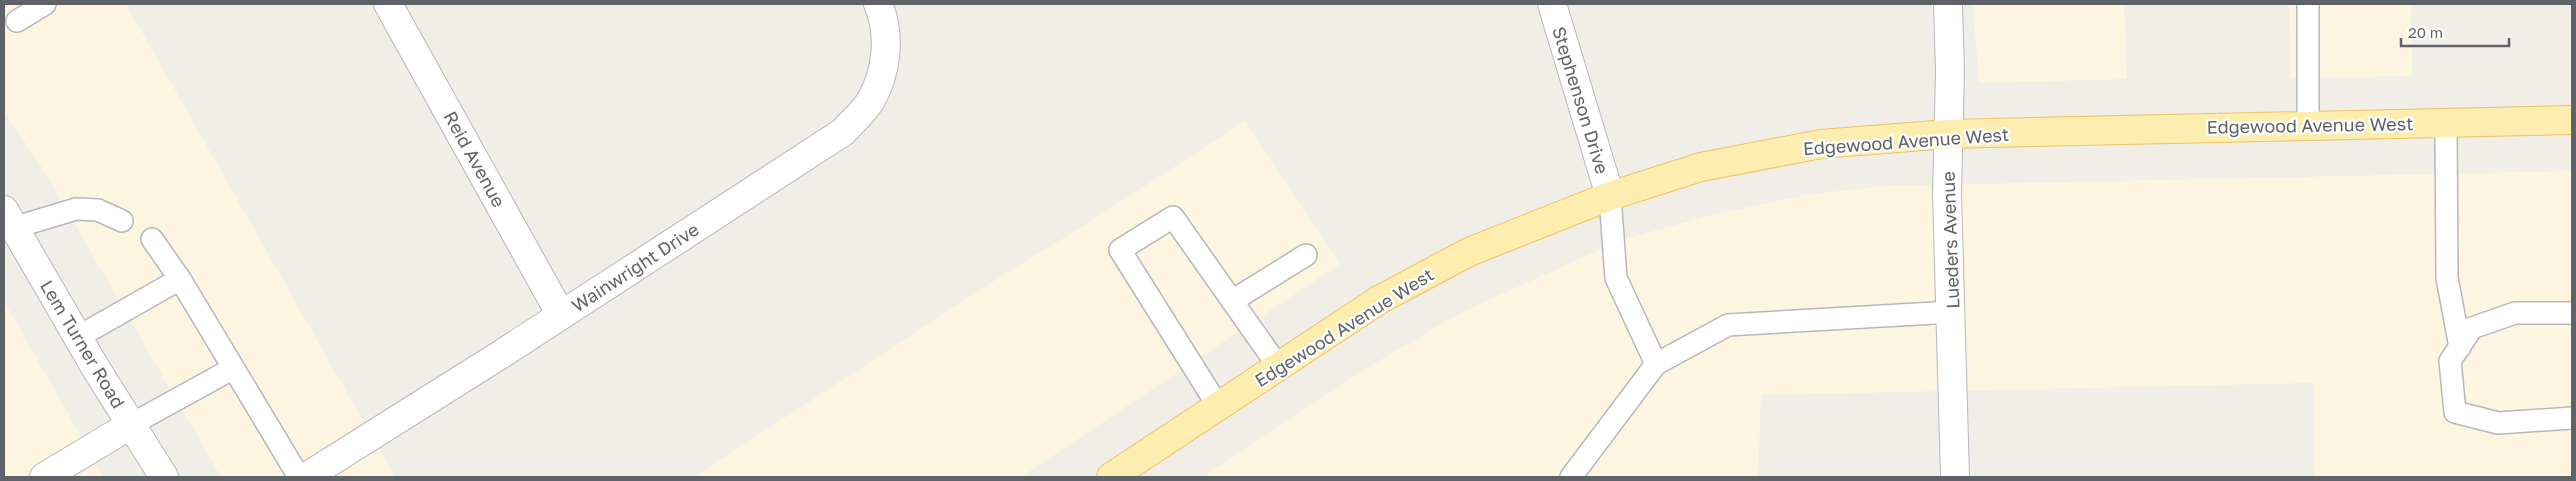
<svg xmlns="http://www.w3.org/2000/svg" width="2576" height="481" font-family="'Golos Text',sans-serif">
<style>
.commercial{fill:#fdf5e0}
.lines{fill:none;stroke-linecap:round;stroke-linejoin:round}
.service-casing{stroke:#b5b8bc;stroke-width:24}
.minor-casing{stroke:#b5b8bc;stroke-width:30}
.secondary-casing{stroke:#b4b7bc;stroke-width:30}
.primary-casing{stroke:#efc263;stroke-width:30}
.service{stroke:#fff;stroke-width:21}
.minor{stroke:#fff;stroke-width:28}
.secondary{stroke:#fff;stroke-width:28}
.primary{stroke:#fdeeb0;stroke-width:28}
.labels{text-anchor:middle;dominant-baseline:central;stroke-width:4.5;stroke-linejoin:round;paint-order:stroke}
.street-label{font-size:18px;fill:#5f6368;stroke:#fff}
</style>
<rect width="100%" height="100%" fill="#f1eee8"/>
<path class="commercial" d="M4,4H126L395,477H221L43,169L4,111Z
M1973,4H2124L2127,79L1979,83Z
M2289,4H2411L2412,76L2291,78Z
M1245,121L1340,264L1021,477H694L1014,268L1077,230Z
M2572,171V477H2314V383L1761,395L1758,477H1203L1367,368L1460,313L1624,239L1712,215L1805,195L1883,186Z
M4,301L104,477H4Z"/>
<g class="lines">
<defs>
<path id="service" d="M2308,4V125
M17,21L45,4
M2446,121L2447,278L2460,347
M1610,196L1616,278L1656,364L1728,325L1952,312
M13,228L76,209L98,210L122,221
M152,239L180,279L299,477
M1232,301L1306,255
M2572,313H2515L2472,328L2450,361L2455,412L2498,423L2572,418
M78,337L180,279
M1218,406L1120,250L1173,217L1278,366
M132,424L232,369
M1571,477L1656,364"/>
<path id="minor" d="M388,4L561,315
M1552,4L1610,196
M1948,4L1950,71L1947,194L1955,477
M44,477L132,424
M306,477L500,355L843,132C852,122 864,112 871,100C887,72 891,34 878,4"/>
<path id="secondary" d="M4,210L95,367L164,477"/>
<path id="primary" d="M1111,477L1379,300L1469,252L1610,196L1701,167L1821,144L1948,134L2572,120"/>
</defs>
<use href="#service" class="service-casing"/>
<use href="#minor" class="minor-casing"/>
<use href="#secondary" class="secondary-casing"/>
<use href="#primary" class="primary-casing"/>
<use href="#service" class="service"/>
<use href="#minor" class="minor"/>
<use href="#secondary" class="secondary"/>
<use href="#primary" class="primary"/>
</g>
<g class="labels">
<g class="street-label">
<text transform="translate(1581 100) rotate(73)">Stephenson Drive</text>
<text transform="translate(2310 125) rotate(-1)">Edgewood Avenue West</text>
<text transform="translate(1906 141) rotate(-4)">Edgewood Avenue West</text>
<text transform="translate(475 159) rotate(61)">Reid Avenue</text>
<text transform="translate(1950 240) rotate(-92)">Lueders Avenue</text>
<text transform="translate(635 267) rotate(-33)">Wainwright Drive</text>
<text transform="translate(1344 327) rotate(-32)">Edgewood Avenue West</text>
<text transform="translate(83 344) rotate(59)">Lem Turner Road</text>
</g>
</g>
<rect width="2576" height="481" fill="none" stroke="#5f6368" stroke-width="10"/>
<path d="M2401 38v8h108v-8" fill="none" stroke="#5f6368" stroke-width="2.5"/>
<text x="2408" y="38" font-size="15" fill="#5f6368" stroke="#ffffff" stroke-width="4" paint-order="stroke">20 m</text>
</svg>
